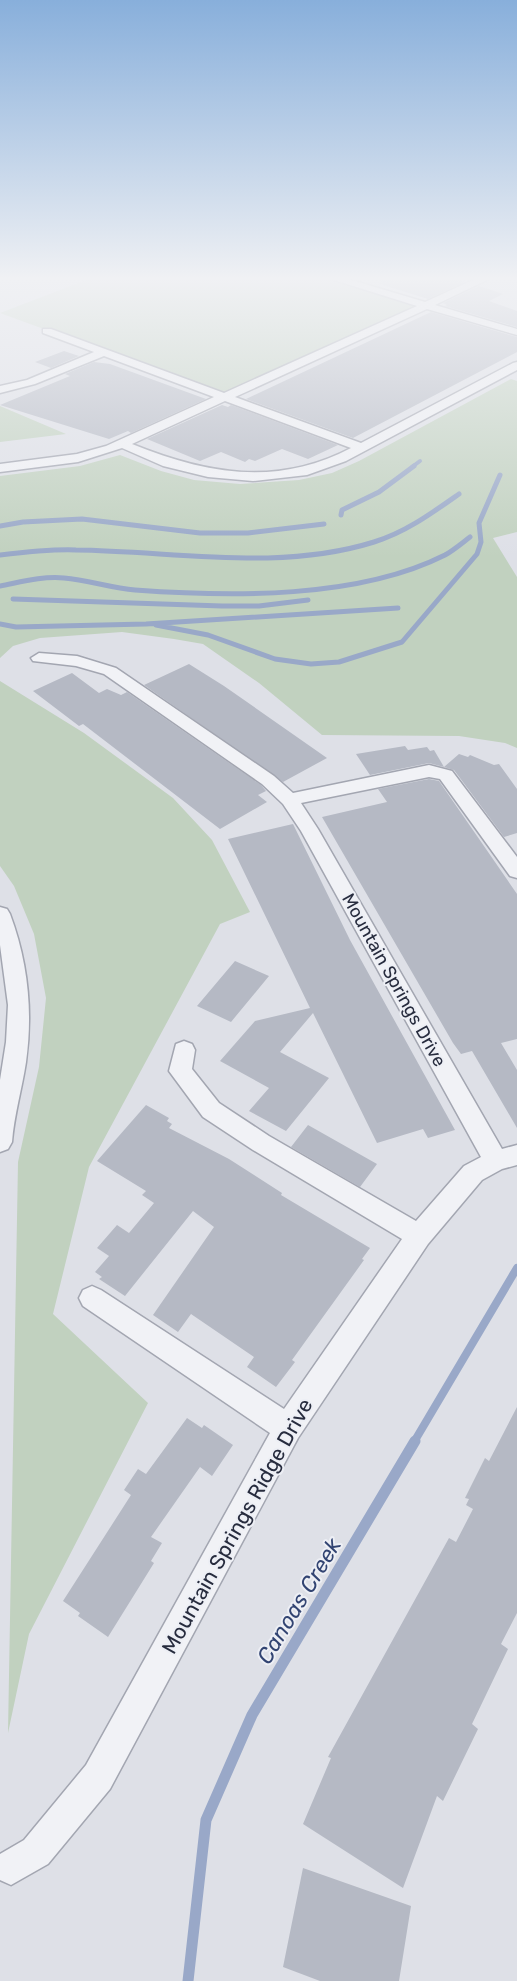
<svg xmlns="http://www.w3.org/2000/svg" width="517" height="1981" font-family="Rubik,sans-serif">
<style>
.green{fill:#c1d1bf}
.lines{fill:none;stroke-linecap:round;stroke-linejoin:round}
.stream-far3{stroke:#99a8c8;stroke-width:4}
.stream-far2{stroke:#99a8c8;stroke-width:5}
.stream-far1{stroke:#99a8c8;stroke-width:8}
.stream{stroke:#99a8c8;stroke-width:11}
.building{fill:#b5b9c4}
.street-casing{stroke:#a3a6b1;stroke-width:3}
.street{fill:#f1f2f6;fill-rule:evenodd}
.labels{text-anchor:middle;dominant-baseline:central;stroke-width:4;stroke-linejoin:round;paint-order:stroke}
.street-label{font-size:18px;fill:#272c3e;stroke:#edeff5}
.near-street-label{font-size:21px;fill:#272c3e;stroke:#edeff5}
.near-water-label{font-size:22px;font-style:italic;fill:#324472;stroke:#edeff5}
</style>
<rect width="100%" height="100%" fill="#dee0e7"/>
<path class="green" d="M89,279H331L419,305L224,395L0,313Z
M511,379L517,381V532L493,538L517,577V748L505,743L459,736L322,735L259,683L203,644L174,639L122,632L40,638L13,646L0,658V476L80,466L120,455L161,471L194,480L240,484L299,480L332,473L359,461Z
M0,406L66,434L0,442Z
M0,681L84,733L173,798L212,840L250,912L220,924L89,1167L53,1314L148,1403L29,1634L8,1733L18,1162L39,1067L46,998L34,934L14,886L0,866Z"/>
<g class="lines">
<path class="stream-far3" d="M412,467L420,461"/>
<path class="stream-far2" d="M341,515L342,510L379,492L414,466
M0,526L23,522L82,519L200,533H248L324,524
M0,555C25,552 50,549 76,550C174,551 278,572 374,542C406,532 432,513 459,494
M0,586C21,582 42,576 64,578C88,580 111,588 135,590C231,597 358,599 445,555C454,550 462,543 470,537
M13,599L222,606H259L308,600
M0,624L16,627L146,624L398,608
M156,625L208,635L275,659L311,664L339,662L402,642L477,554L481,542L479,523L500,475"/>
<path class="stream-far1" d="M414,1442L517,1268"/>
<path class="stream" d="M188,1981L206,1820L252,1715L415,1441"/>
</g>
<path class="building" d="M381,279H456L465,282L428,299L380,284Z
M479,286L503,294L489,301L517,311V327L445,306L447,305L443,303Z
M431,312L517,337V352L353,438L246,399Z
M64,351L79,356L51,368L35,362Z
M94,362L110,364L206,399L131,433L128,431L109,439L0,405L70,376L65,374Z
M222,405L228,407L231,405L338,445L308,459L282,449L255,461L249,459L245,462L221,452L200,461L147,439Z
M189,664L224,686L327,758L283,782L144,685Z
M72,673L99,693L107,689L121,695L127,692L261,785L266,791L258,795L267,802L220,829L83,724L79,726L33,691Z
M405,746L408,750L427,747L430,751L434,750L444,767L429,763L370,775L356,754Z
M459,754L468,757L470,755L494,765L499,764L517,789V833L504,837L454,770L444,767Z
M429,779L439,781L517,894V1039L501,1043L517,1070V1128L472,1051L461,1054L453,1043L322,817L387,802L378,789Z
M293,824L350,940L455,1130L428,1138L423,1129L377,1143L313,1013L280,1052L329,1078L286,1131L249,1111L269,1088L220,1061L255,1021L310,1008L228,839Z
M235,961L269,976L231,1022L197,1006Z
M146,1105L169,1118L167,1121L172,1124L169,1128L229,1159L282,1193L281,1195L370,1248L362,1259L364,1260L292,1360L295,1362L276,1387L247,1367L254,1357L191,1314L178,1332L153,1315L214,1227L193,1211L125,1296L99,1279L102,1277L95,1272L109,1256L97,1248L117,1225L129,1233L154,1203L142,1195L146,1191L97,1161Z
M308,1125L377,1164L360,1187L291,1147Z
M517,1407V1613L501,1644L508,1649L472,1724L478,1729L443,1801L437,1796L403,1888L303,1824L331,1758L328,1757L449,1538L456,1542L473,1509L466,1505L469,1499L465,1498L485,1458L489,1461Z
M187,1418L202,1428L204,1425L233,1445L212,1476L200,1467L151,1537L162,1543L151,1561L154,1563L108,1637L78,1616L80,1613L63,1601L131,1495L124,1490L138,1469L146,1474Z
M303,1868L411,1906L399,1981H320L283,1967Z"/>
<g class="lines">
<defs>
<path id="street" d="M331,279H348L425,302L475,279H489L435,305L517,329V335L427,309L235,397L361,443L513,363L517,362V370L346,461L307,475L253,481L208,477L163,466L122,448L78,462L0,472V464L77,454L106,446L214,397L104,356L35,384L0,393V386L27,380L94,352L43,333V329H51L224,393L417,306ZM225,401L351,448C277,487 206,474 132,444Z
M39,653L77,656L116,668L274,776L293,793L429,765L452,771L517,857V878L510,876L440,779L429,777L301,803L318,829L502,1149L517,1145V1165L502,1169L482,1180L428,1244L298,1438L110,1789L48,1864L11,1885L0,1880V1854L24,1840L86,1765L270,1433L83,1306L79,1298L83,1290L92,1286L101,1290L284,1409L402,1239L253,1150L203,1117L169,1071L176,1044L184,1041L192,1044L195,1050L192,1069L219,1103L269,1136L416,1221L464,1166L481,1157L301,831L283,804L262,784L104,674L76,666L33,661L31,658Z
M0,907L7,909L10,914C28,962 33,1012 26,1062C22,1089 14,1115 12,1142L8,1149L0,1152V1080L6,1042L8,1005L0,945Z"/>
</defs>
<use href="#street" class="street-casing"/>
<use href="#street" class="street"/>
</g>
<linearGradient id="sky" x2="0" y2="1"><stop stop-color="#88afdb"/><stop offset="0.5" stop-color="#f0f1f4"/><stop offset="1" stop-color="#f0f1f4" stop-opacity="0"/></linearGradient>
<rect width="517" height="557" fill="url(#sky)"/>
<g class="labels">
<g class="street-label">
<text transform="translate(394 980) rotate(61)">Mountain Springs Drive</text>
</g>
<g class="near-street-label">
<text transform="translate(237 1526) rotate(-61)">Mountain Springs Ridge Drive</text>
</g>
<g class="near-water-label">
<text transform="translate(299 1601) rotate(-59)">Canoas Creek</text>
</g>
</g>
</svg>
